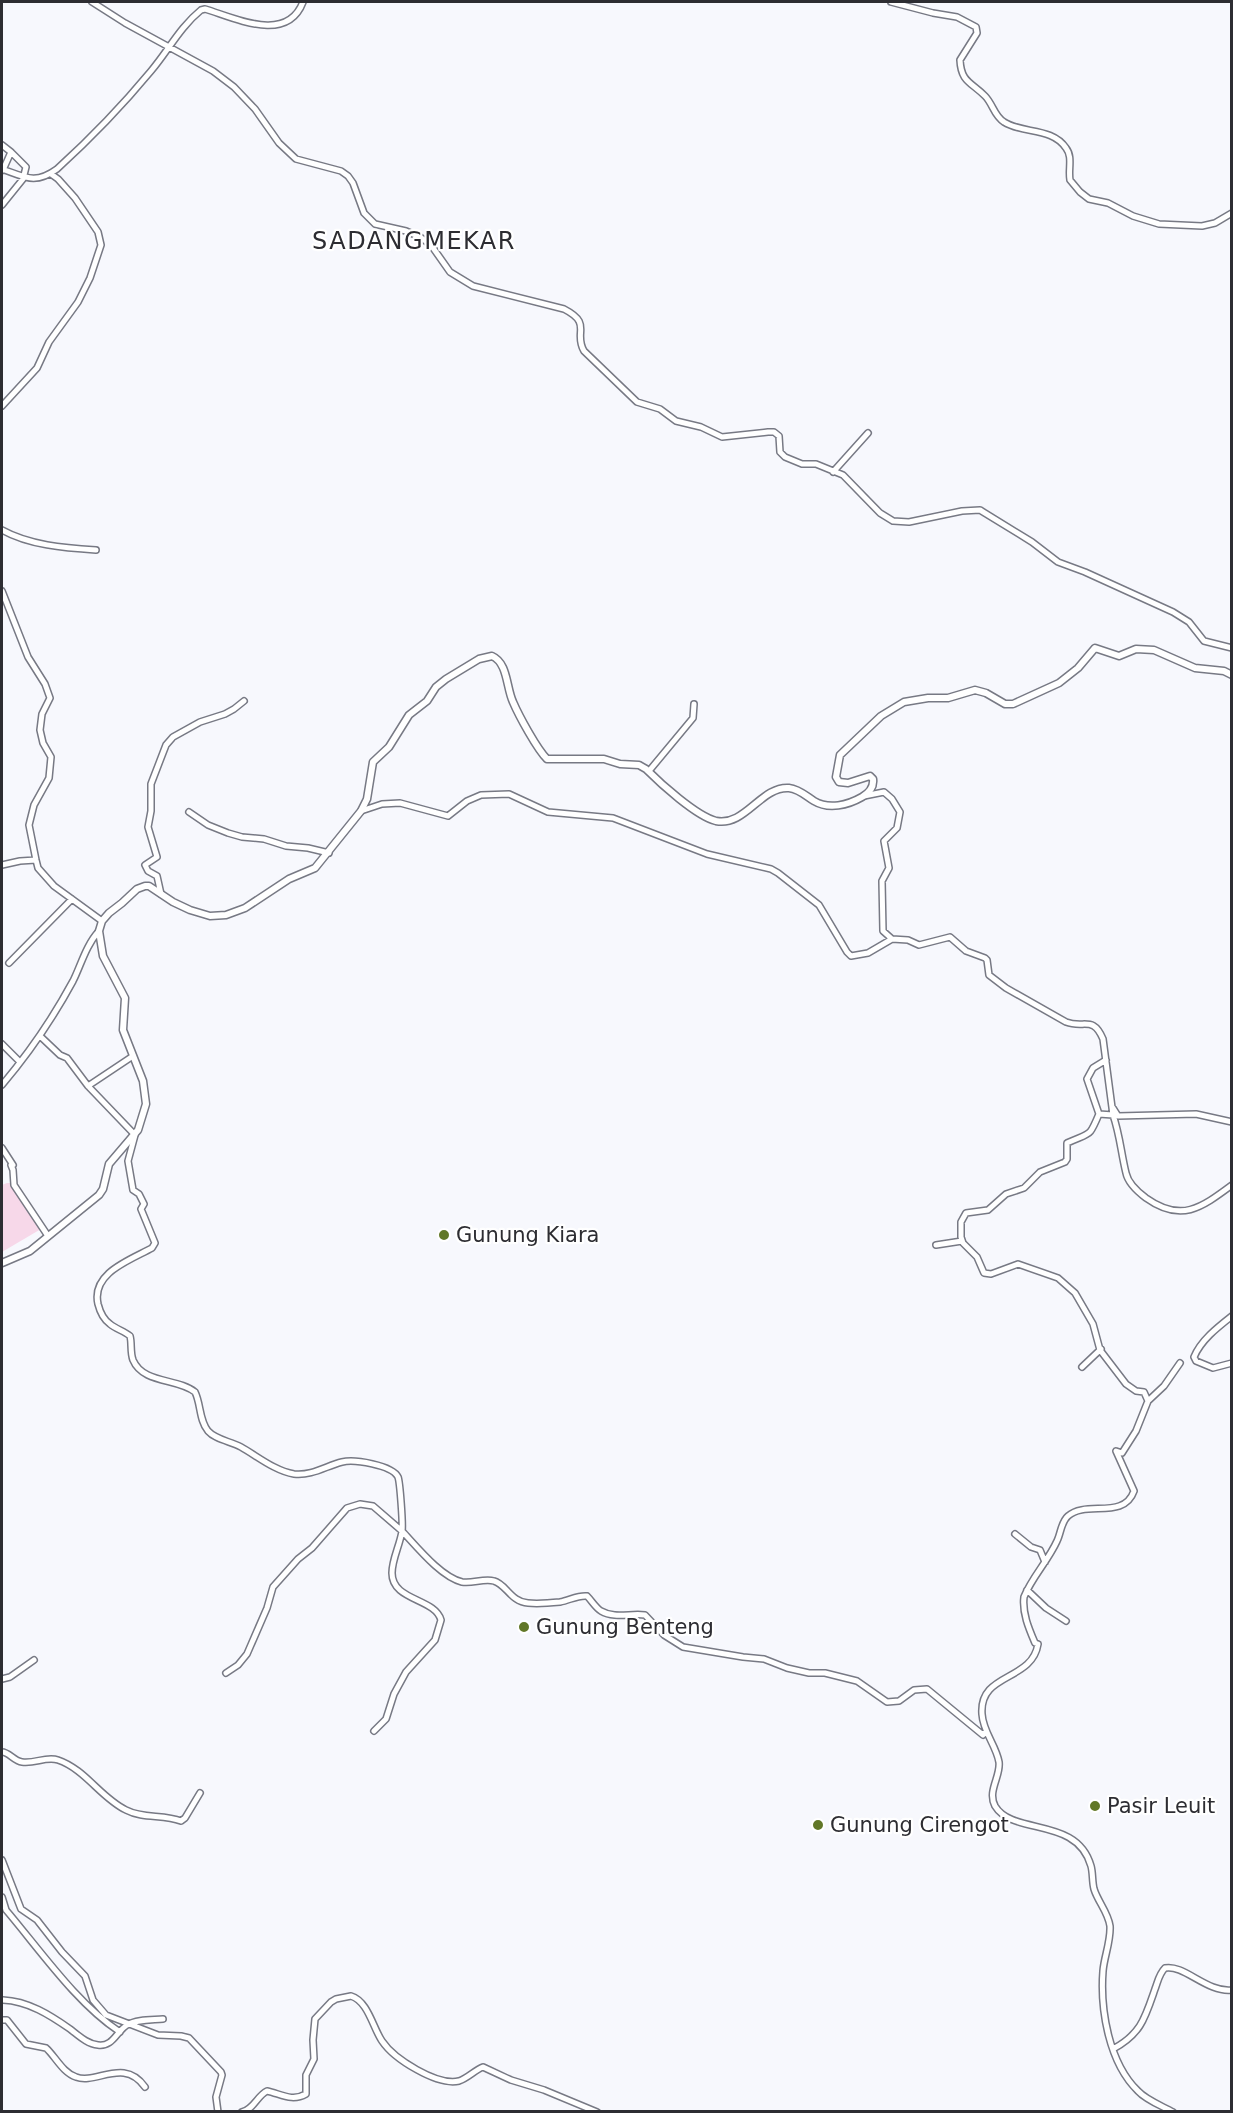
<svg xmlns="http://www.w3.org/2000/svg" width="1233" height="2113" font-family="'DejaVu Sans',sans-serif">
<style>
.grass{fill:#f7d8e9}
.lines{fill:none;stroke-linecap:round;stroke-linejoin:round}
.minor-casing{stroke:#777984;stroke-width:8}
.tertiary-casing{stroke:#777984;stroke-width:9}
.minor{stroke:#fff;stroke-width:5}
.tertiary{stroke:#fff;stroke-width:6}
.poi-dot{fill:#617727;stroke:#fff;stroke-width:2}
.labels{text-anchor:middle;dominant-baseline:central;stroke-width:4.5;stroke-linejoin:round;paint-order:stroke}
.poi-label{font-size:21px;fill:#2d2d32;stroke:#fff;text-anchor:start}
.quarter-label{font-size:24px;letter-spacing:1.5px;fill:#2d2d32;stroke:#fff}
</style>
<rect width="100%" height="100%" fill="#f7f8fd"/>
<path class="grass" d="M7,1183H10L41,1229L2,1252V1185Z"/>
<g class="lines">
<defs>
<path id="minor" d="M92,2L125,23L213,71L234,87L255,109L279,143L296,159L341,171L348,176L353,183L364,213L375,224L406,231L420,237L431,245L450,272L473,286L564,309C593,324 573,332 584,351L637,402L660,409L676,421L701,427L722,437L768,432H774L779,436L780,452L785,457L802,464H816L843,475L880,513L893,521L909,522L962,511L980,510L1032,542L1058,562L1085,572L1173,612L1189,622L1204,641L1232,648
M891,2L933,13L957,17L976,27L977,33L960,60C961,82 971,82 985,96C993,104 994,116 1004,122C1023,134 1052,127 1066,148C1073,157 1068,169 1070,180L1080,192L1089,199L1108,203L1133,216L1159,224L1202,226L1215,223L1232,213
M2,145L11,152L3,170
M2,169C25,177 35,185 57,169C90,139 122,106 151,71C168,51 180,27 201,10L205,9C235,18 287,44 303,2
M2,205L23,179L26,167L11,152
M2,406L37,368L49,342L78,302L90,278L101,245L98,232L75,198L58,179L51,174
M833,472L868,433
M2,530C29,545 64,548 96,550
M2,591L28,657L45,684L50,698L42,714L40,730L43,743L51,757L49,778L34,805L29,825L36,860L38,868L54,886L102,921
M649,771L693,718L694,704
M864,796L884,792L892,799L900,812L897,828L884,841L889,868L882,881L883,931L892,939
M361,811L382,804L400,803L448,816L467,801L481,795L509,794L548,812L613,818L707,854L771,869L778,873L819,905L847,952L851,956L868,953L892,939L908,940L919,945L950,937L966,951L985,958L987,960L989,975L1006,988L1066,1022C1084,1029 1093,1015 1103,1039L1113,1115L1099,1114C1089,1138 1091,1132 1067,1143V1159L1065,1162L1040,1172L1024,1188L1006,1194L988,1210L966,1213L961,1222V1237L963,1243L977,1257L984,1273L991,1274L1018,1264L1058,1278L1075,1293L1093,1324L1100,1350L1126,1384L1136,1391L1144,1392L1148,1401L1136,1431L1122,1453L1116,1451L1134,1491C1124,1520 1086,1500 1068,1516C1061,1522 1061,1533 1057,1541C1048,1561 1032,1577 1024,1597C1022,1613 1029,1629 1035,1643L1038,1644C1032,1682 979,1672 982,1714C983,1732 996,1745 999,1762C1001,1776 987,1791 995,1806C1013,1836 1077,1816 1091,1866C1093,1873 1092,1881 1094,1889C1098,1902 1108,1912 1110,1926C1111,1941 1104,1957 1103,1971C1100,2010 1109,2063 1138,2091C1146,2100 1162,2106 1173,2112
M189,812L208,825L228,833L242,837L264,839L286,846L308,848L329,853
M2,865L20,861L36,860
M161,894L157,876L148,871L145,865L157,857L148,827L151,811V784L166,745L173,737L200,722L225,714L234,709L244,701
M9,963L72,899
M40,1036L60,1055L67,1058L88,1086L135,1135L128,1161L133,1190L139,1194L144,1204L141,1209L155,1243L152,1248C130,1260 91,1273 98,1304C100,1312 103,1319 110,1324C116,1329 124,1331 130,1336C132,1343 130,1352 133,1360C143,1384 178,1378 195,1392C201,1404 199,1420 208,1431C216,1440 230,1441 241,1447C257,1456 275,1471 294,1474C312,1476 326,1466 342,1462C354,1459 392,1465 398,1477C400,1482 403,1524 402,1531C417,1547 441,1577 462,1582C472,1584 484,1578 494,1581C506,1584 511,1602 528,1603C538,1604 550,1603 560,1602C570,1600 578,1595 587,1596C592,1601 595,1607 601,1611C615,1619 630,1613 645,1615L664,1635L683,1647L743,1657L764,1659L787,1668L809,1673H825L857,1681L887,1702L899,1701L914,1690L927,1689L983,1735L986,1731
M2,1044L19,1061
M2,1085C29,1053 53,1018 73,981C81,965 86,945 99,931
M88,1086L133,1056
M1113,1108L1118,1116L1196,1114L1232,1122
M1099,1114L1087,1079L1093,1068L1106,1060
M1113,1115C1120,1135 1121,1153 1126,1173C1128,1183 1138,1192 1146,1198C1181,1223 1201,1208 1232,1185
M2,1148L13,1165H11L13,1170L14,1185L48,1236
M936,1245L962,1241
M1232,1316C1218,1327 1201,1340 1194,1357L1196,1361L1213,1368L1232,1363
M1082,1367L1101,1349
M1148,1401L1164,1386L1180,1363
M1015,1534L1031,1547L1040,1550L1045,1562
M1027,1590L1046,1608L1066,1621
M226,1673L238,1665L247,1654L267,1608L273,1587L298,1559L312,1548L347,1508L360,1504L373,1506L402,1531C400,1545 392,1559 392,1573C392,1601 435,1598 441,1620L435,1640L406,1672L394,1694L386,1719L374,1731
M2,1679L10,1677L34,1660
M2,1752C9,1752 14,1761 22,1762C35,1764 46,1756 58,1760C85,1769 101,1798 126,1810C143,1819 164,1814 181,1821L185,1818L200,1793
M2,1860L21,1909L37,1920L62,1952L85,1976L93,2000L106,2015L158,2035L181,2036L189,2038L221,2072L222,2075L216,2097L218,2112
M2,1897L6,1910C40,1950 77,2004 120,2032
M3,2000C28,2001 50,2015 70,2029C78,2035 87,2044 98,2045C113,2047 116,2032 127,2025C137,2019 152,2020 163,2019
M2,2020H7L26,2044L46,2048C55,2056 63,2073 76,2077C96,2085 124,2057 145,2087
M1113,2049C1141,2034 1145,2018 1155,1989C1158,1981 1159,1974 1165,1968C1184,1964 1207,1993 1232,1990
M242,2112C254,2109 257,2096 267,2091C281,2094 292,2102 306,2094V2075L314,2059L313,2040L315,2019L331,2002L336,1999L351,1996C368,2001 373,2028 382,2041C394,2059 437,2086 459,2081C468,2078 475,2070 483,2067L511,2080L544,2090L597,2112"/>
<path id="tertiary" d="M2,1263L30,1251L99,1195L103,1189L109,1164L138,1130L146,1104L143,1081L123,1030L125,998L103,956L99,931L102,921L109,913L122,903L137,889L145,886H149L173,902L190,910L210,916L226,915L245,908L289,879L315,868L361,811L367,799L373,762L389,747L409,715L427,701L436,687L446,679L479,659L492,656C508,663 506,687 513,702C519,716 537,749 547,759H604L620,764L639,765L646,769C660,783 696,816 716,821C745,827 761,786 789,788C799,789 806,796 814,801C829,810 848,805 862,797C869,793 874,787 873,779L870,776L848,783L839,782L836,777L840,755L881,716L904,702L928,698H948L975,690L986,693L1005,704H1013L1059,683L1078,668L1095,648L1119,656L1136,649L1154,650L1195,668L1224,671L1232,675"/>
</defs>
<use href="#minor" class="minor-casing"/>
<use href="#tertiary" class="tertiary-casing"/>
<use href="#minor" class="minor"/>
<use href="#tertiary" class="tertiary"/>
</g>
<g class="poi-dot">
<circle cx="444" cy="1235" r="6"/>
<circle cx="524" cy="1627" r="6"/>
<circle cx="1095" cy="1806" r="6"/>
<circle cx="818" cy="1825" r="6"/>
</g>
<g class="labels">
<g class="poi-label">
<text x="456" y="1235">Gunung Kiara</text>
<text x="536" y="1627">Gunung Benteng</text>
<text x="1107" y="1806">Pasir Leuit</text>
<text x="830" y="1825">Gunung Cirengot</text>
</g>
<g class="quarter-label">
<text x="414" y="241">SADANGMEKAR</text>
</g>
</g>
<rect width="1233" height="2113" fill="none" stroke="#2d2d32" stroke-width="6"/>
</svg>
